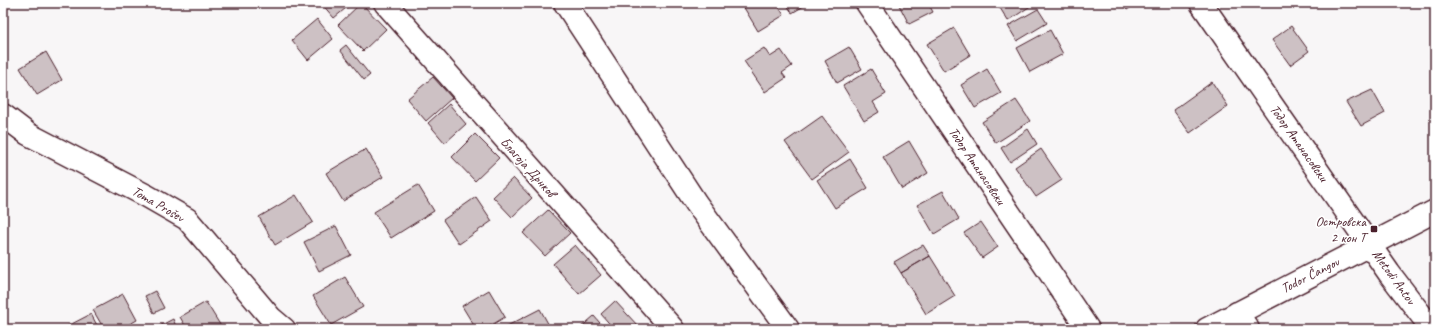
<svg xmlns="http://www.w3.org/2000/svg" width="1438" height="332" font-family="Caveat,sans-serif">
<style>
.building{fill:#cdc1c4;stroke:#4a1f2b}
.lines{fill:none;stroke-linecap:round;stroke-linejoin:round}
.minor-casing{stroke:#4a1f2b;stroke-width:25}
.minor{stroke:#fff;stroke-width:22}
.poi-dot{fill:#4a1f2b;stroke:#fff;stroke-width:1.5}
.labels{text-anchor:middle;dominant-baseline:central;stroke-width:3.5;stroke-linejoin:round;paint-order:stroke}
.street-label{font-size:14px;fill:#4a1f2b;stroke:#fff}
.poi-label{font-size:14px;fill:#4a1f2b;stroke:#fff;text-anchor:end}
</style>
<rect width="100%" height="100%" fill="#f8f6f7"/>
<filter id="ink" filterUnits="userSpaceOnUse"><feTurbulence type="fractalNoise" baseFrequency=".025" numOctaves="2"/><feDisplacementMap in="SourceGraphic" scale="8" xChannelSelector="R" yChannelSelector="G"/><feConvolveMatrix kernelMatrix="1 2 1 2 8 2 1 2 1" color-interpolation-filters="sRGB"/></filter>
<g filter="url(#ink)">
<path class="building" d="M321,3H352L334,18Z
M361,3L386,29L363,51L338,25Z
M748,3H776L784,15L758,31L743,6Z
M786,3H809L792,13Z
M904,3H928L933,12L909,24L899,5Z
M997,3H1035L1008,21Z
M1121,3H1137L1127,10Z
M1038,9L1047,23L1017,41L1008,26Z
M317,19L333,39L308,60L292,40Z
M1291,26L1309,51L1290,65L1272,40Z
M954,28L970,55L944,71L927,44Z
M1050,30L1063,54L1030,72L1017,48Z
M346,45L370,75L364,80L340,50Z
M849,47L862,69L837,83L825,61Z
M764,48L770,57L781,50L792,66L782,73L786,78L765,92L744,61Z
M46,52L62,80L37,95L20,68Z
M871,69L886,94L873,102L879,112L864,121L843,86Z
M987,69L1001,93L975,108L961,85Z
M433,77L452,98L426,121L407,99Z
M1212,82L1228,106L1190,133L1173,110Z
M1372,90L1385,113L1361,126L1346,102Z
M1016,100L1030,121L996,143L982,122Z
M449,104L466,124L445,143L428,123Z
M822,116L849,152L812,179L785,142Z
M1028,129L1037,144L1010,162L1001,148Z
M475,134L499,158L475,181L452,157Z
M909,141L928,173L902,189L883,157Z
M366,149L383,177L343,201L326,173Z
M1041,149L1062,180L1036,197L1015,167Z
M850,159L868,188L835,208L817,180Z
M513,178L532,198L512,217L493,197Z
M418,185L434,211L391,238L374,212Z
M943,191L959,219L934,234L917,205Z
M296,195L313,222L275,245L259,217Z
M476,197L492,221L459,244L443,220Z
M548,210L570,233L545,256L523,233Z
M981,222L998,247L982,258L964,233Z
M336,226L351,255L319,271L304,242Z
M575,245L601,275L579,294L553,264Z
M923,245L930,256L901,273L894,262Z
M930,256L955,296L926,314L901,273Z
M345,277L363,307L331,325L313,296Z
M489,290L505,317L485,329H476L462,306Z
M155,291L164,308L154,313L145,296Z
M123,294L137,320L121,329H104L93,310Z
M615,301L638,326L634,329H614L601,314Z
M206,302L222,328L187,329L180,317Z
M540,309L551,329H509L507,326Z
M91,314L99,329H62Z
M594,316L605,329H579Z
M173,319L177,329H154Z"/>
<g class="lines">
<defs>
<path id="minor" d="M385,3L673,329
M565,3L696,203L788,329
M867,3L1088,329
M1201,3L1389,273L1432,329
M3,115L28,134L147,196L187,219L271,318L284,329
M1237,313L1248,329
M1207,329L1435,211"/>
</defs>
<use href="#minor" class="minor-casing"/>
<use href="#minor" class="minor"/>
</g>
</g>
<rect class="poi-dot" x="1370" y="225" width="8" height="8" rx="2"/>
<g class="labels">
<g class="street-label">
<text transform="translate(1299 143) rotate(55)">Тодор Атанасовски</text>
<text transform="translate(977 166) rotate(56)">Тодор Атанасовски</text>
<text transform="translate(528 167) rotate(48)">Благоја Дрнков</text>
<text transform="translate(158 204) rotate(30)">Toma Prošev</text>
<text transform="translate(1310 275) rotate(-27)">Todor Čangov</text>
<text transform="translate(1394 277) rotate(54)">Metodi Antov</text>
</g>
<g class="poi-label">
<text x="1366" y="221">Островска<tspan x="1366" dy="16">2 кон T</tspan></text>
</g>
</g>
<rect width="1438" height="332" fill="none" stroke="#fff" stroke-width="16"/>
<rect x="8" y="8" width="1422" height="316" fill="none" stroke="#4a1f2b" stroke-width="1.5" filter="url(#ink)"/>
</svg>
